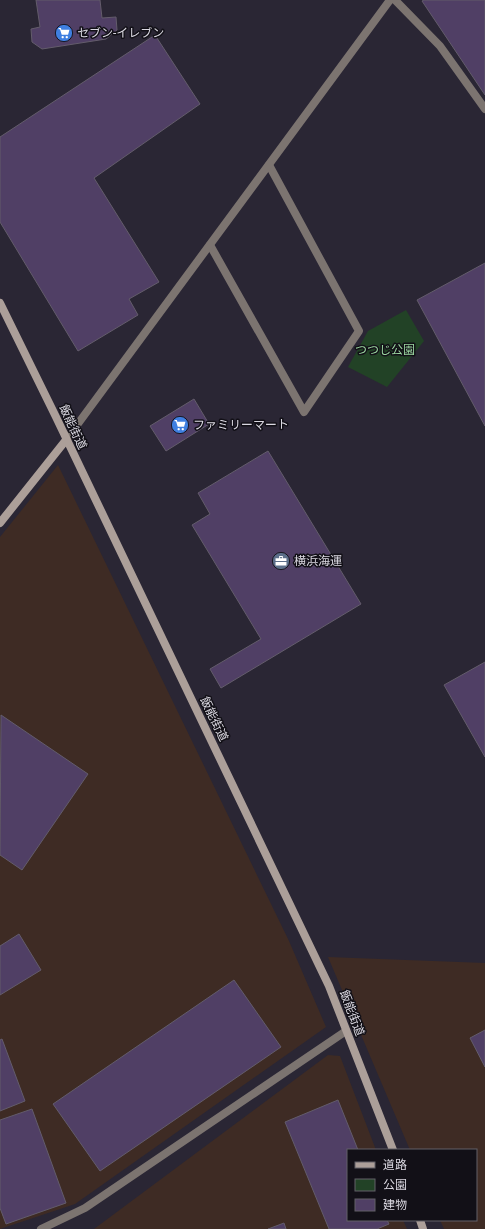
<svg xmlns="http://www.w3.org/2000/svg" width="485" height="1229" font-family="Roboto,'Noto Sans JP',sans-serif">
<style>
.industrial{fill:#3e2b24}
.green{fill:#224226}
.building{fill:#503f65;stroke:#635c6b}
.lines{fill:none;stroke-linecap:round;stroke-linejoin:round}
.lane{stroke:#7c7470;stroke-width:8}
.street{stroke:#7c7470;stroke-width:8}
.secondary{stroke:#ac9f99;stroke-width:8}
.labels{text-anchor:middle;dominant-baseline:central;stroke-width:3;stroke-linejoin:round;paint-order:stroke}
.poi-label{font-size:12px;fill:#dbd9e2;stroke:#121017;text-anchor:start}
.park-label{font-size:12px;fill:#9bd6a1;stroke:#121017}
.street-label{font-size:12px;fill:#dbd9e2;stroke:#121017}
</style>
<rect width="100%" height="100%" fill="#2a2634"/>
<path class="industrial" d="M58,465L289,941L326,1027L75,1204L0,1229V537Z
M328,957L485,963V1229H444L440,1220H476V1150H410Z
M328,1055L340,1056L376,1150H348V1220H403L407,1229H94Z"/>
<path class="green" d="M406,310L424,341L387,387L348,367L368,331Z"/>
<path class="building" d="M36,0H100L102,18L116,17L117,30L106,39L42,49L32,42L31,29L40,27Z
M424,0H485V95L422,1Z
M155,35L200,104L94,178L159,282L129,299L138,315L78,351L0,222V137Z
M485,263V426L417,300Z
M194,399L209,424L166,451L150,426Z
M268,451L361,604L221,688L210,669L261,639L192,525L210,514L198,493Z
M485,662V757L444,685Z
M1,715L88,774L22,870L0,855Z
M19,934L41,970L0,995V946Z
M234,980L281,1047L100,1171L53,1104Z
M485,1030V1067L470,1038Z
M2,1039L25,1101L0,1111V1040Z
M338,1100L358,1150H348V1220H387L389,1224L377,1229H329L285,1122Z
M32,1109L66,1203L6,1224L0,1208V1120Z
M284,1223L286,1229H268Z"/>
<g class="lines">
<path class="lane" d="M210,245L304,412L359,331L269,165"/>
<path class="street" d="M395,0L440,46L485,109
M66,440L390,0
M41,1229L85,1208L346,1031"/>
<path class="secondary" d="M0,303L56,417L329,986L393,1150
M0,523L66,440
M420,1220L423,1229"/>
</g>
<defs>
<symbol id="supermarket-disc" viewBox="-11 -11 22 22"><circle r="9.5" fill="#3f7fe0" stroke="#121017"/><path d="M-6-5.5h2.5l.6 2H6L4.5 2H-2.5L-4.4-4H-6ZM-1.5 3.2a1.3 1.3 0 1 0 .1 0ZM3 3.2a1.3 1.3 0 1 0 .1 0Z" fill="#fff"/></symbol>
<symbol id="office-disc" viewBox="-11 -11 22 22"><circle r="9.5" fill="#5c6f8a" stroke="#121017"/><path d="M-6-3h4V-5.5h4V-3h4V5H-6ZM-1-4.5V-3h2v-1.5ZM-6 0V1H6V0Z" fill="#fff"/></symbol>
</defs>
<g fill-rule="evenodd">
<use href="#supermarket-disc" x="54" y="23" width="20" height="20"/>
<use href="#supermarket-disc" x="170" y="415" width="20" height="20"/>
<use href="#office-disc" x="271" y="551" width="20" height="20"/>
</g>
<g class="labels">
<g class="poi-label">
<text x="77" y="33">セブン-イレブン</text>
<text x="193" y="425">ファミリーマート</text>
<text x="294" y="561">横浜海運</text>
</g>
<g class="park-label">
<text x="385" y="350">つつじ公園</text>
</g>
<g class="street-label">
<text transform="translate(73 427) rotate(65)">飯能街道</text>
<text transform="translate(214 719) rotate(64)">飯能街道</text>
<text transform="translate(352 1013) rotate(69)">飯能街道</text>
</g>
</g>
<rect x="347" y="1149" width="130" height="72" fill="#121017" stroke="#626068"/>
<rect x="355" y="1162" width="20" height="6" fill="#ac9f99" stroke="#626068"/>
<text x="383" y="1169" font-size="12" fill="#dbd9e2">道路</text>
<rect x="355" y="1179" width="20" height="12" fill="#224226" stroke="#626068"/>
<text x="383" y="1189" font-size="12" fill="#dbd9e2">公園</text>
<rect x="355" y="1199" width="20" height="12" fill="#503f65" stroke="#626068"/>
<text x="383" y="1209" font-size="12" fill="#dbd9e2">建物</text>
</svg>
